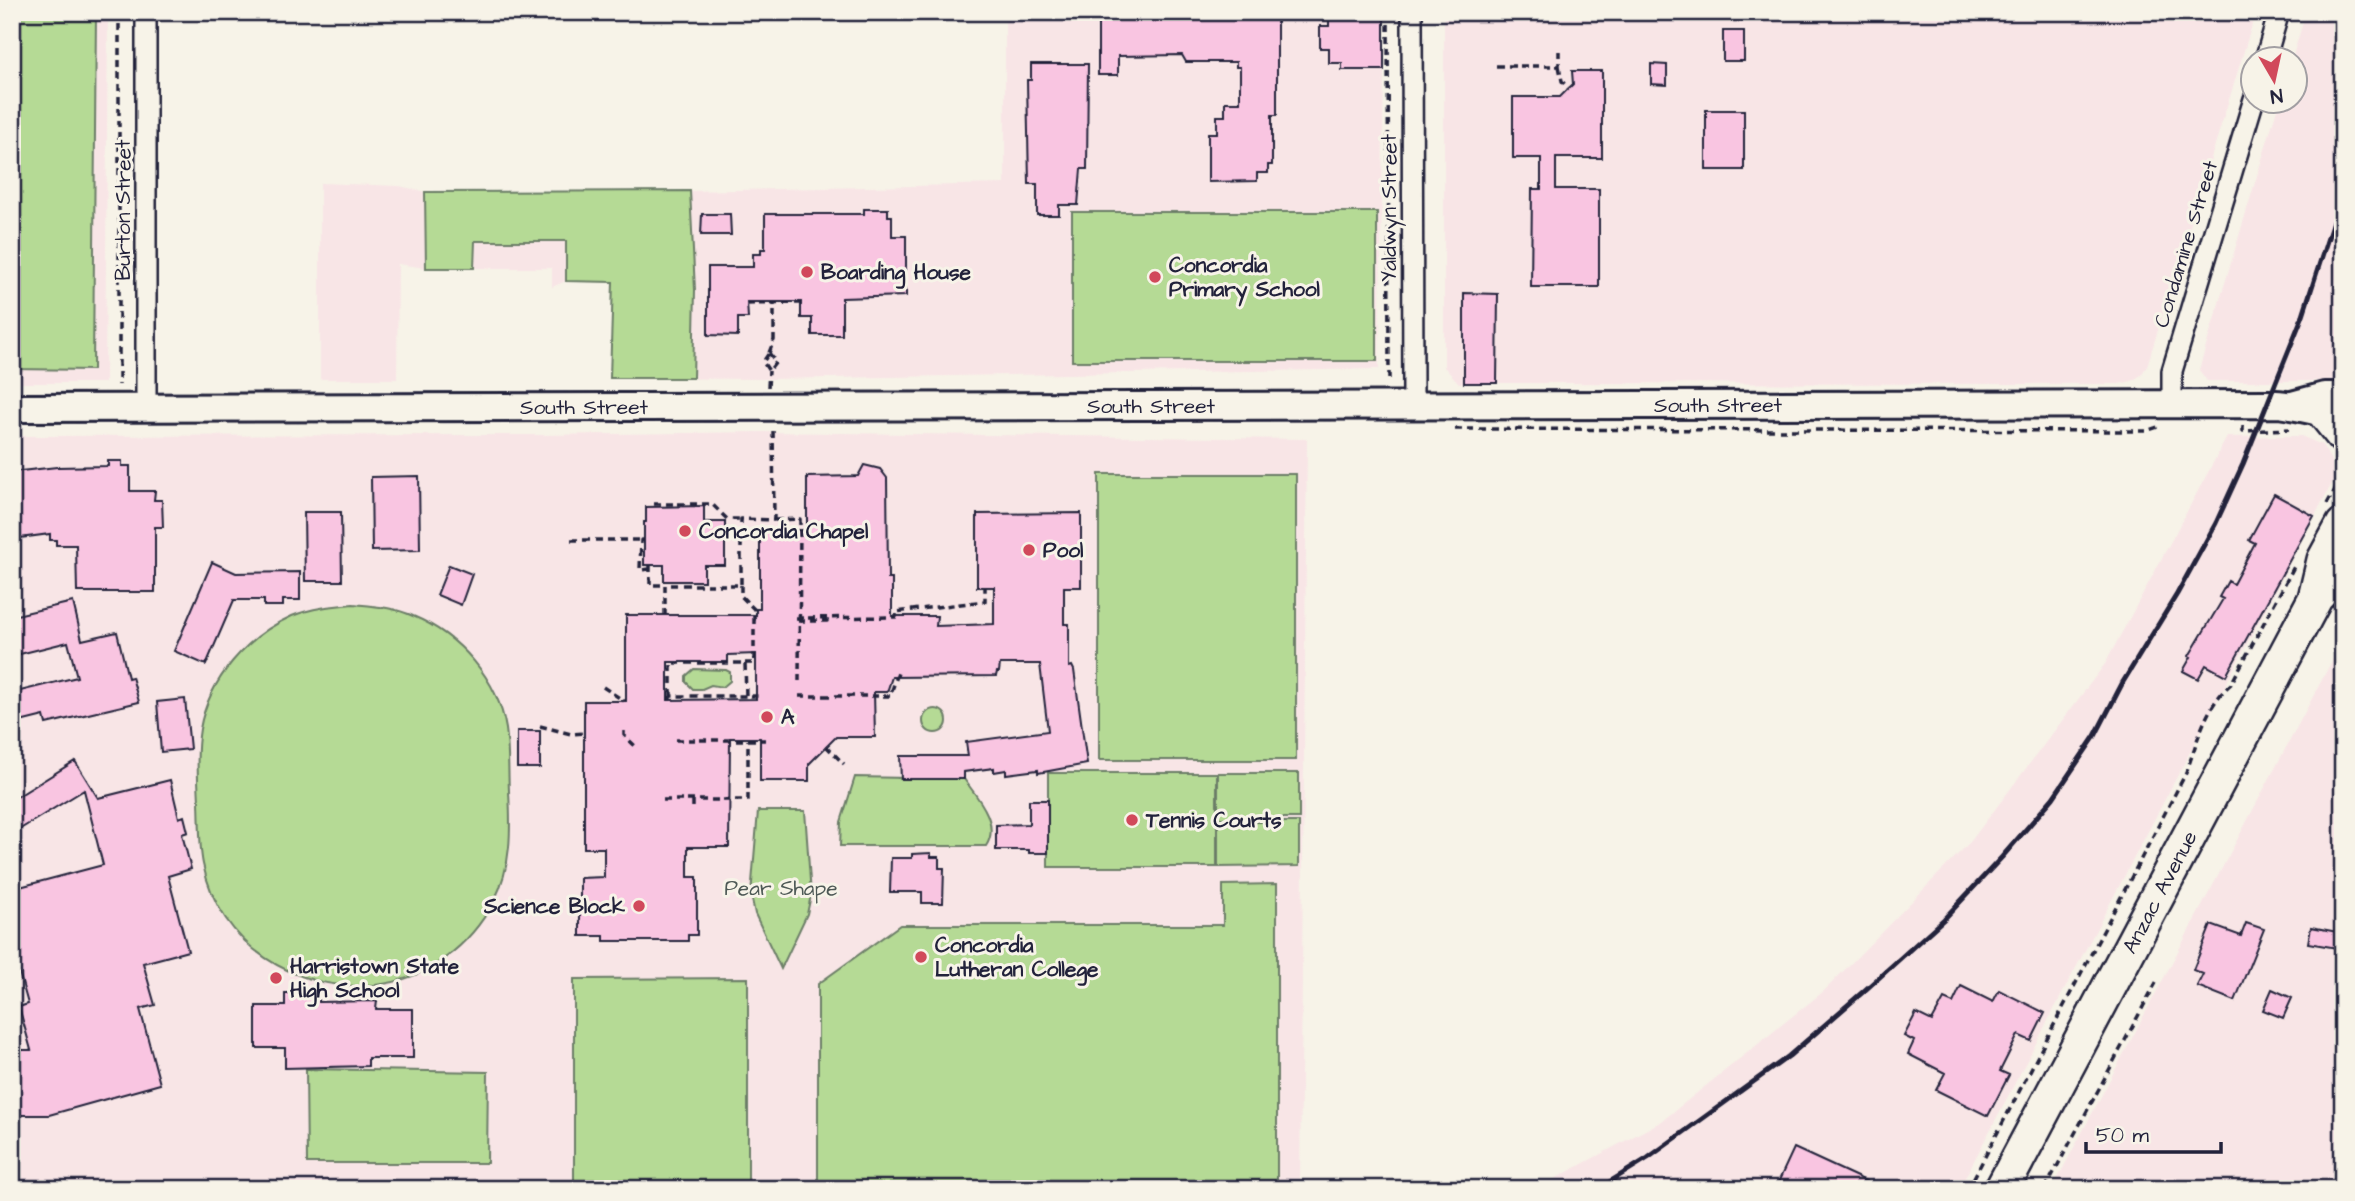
<svg xmlns="http://www.w3.org/2000/svg" width="2355" height="1201" font-family="'Architects Daughter',sans-serif">
<style>
.built{fill:#f8e5e6}
.green{fill:#b5da95;stroke:#6c7e68;stroke-width:2}
.building{fill:#f9c5e1;stroke:#22223b;stroke-width:2;fill-rule:evenodd}
.lines{fill:none;stroke-linecap:round;stroke-linejoin:round}
.street-casing{stroke:#22223b;stroke-width:24}
.secondary-casing{stroke:#22223b;stroke-width:32}
.highway-casing{stroke:#22223b;stroke-width:38}
.path{stroke:#22223b;stroke-width:3.5;stroke-dasharray:7 5;stroke-linecap:butt}
.street{stroke:#f7f3e8;stroke-width:19}
.secondary{stroke:#f7f3e8;stroke-width:26}
.highway{stroke:#f7f3e8;stroke-width:33}
.rail{stroke:#22223b;stroke-width:5}
.poi-dot{fill:#d1495b;stroke:#f7f3e8;stroke-width:2.5}
.labels{text-anchor:middle;dominant-baseline:central;stroke-width:6;stroke-linejoin:round;paint-order:stroke}
.street-label{font-size:21px;fill:#22223b;stroke:#f7f3e8}
.poi-label{font-size:21px;font-weight:bold;fill:#22223b;stroke:#f7f3e8;text-anchor:start}
.park-label{font-size:21px;fill:#4e5956;stroke:#f7f3e8}
</style>
<rect width="100%" height="100%" fill="#f7f3e8"/>
<filter id="ink" filterUnits="userSpaceOnUse"><feTurbulence type="fractalNoise" baseFrequency=".0143" numOctaves="2"/><feDisplacementMap in="SourceGraphic" scale="14" xChannelSelector="R" yChannelSelector="G"/><feConvolveMatrix kernelMatrix="1 2 1 2 8 2 1 2 1" color-interpolation-filters="sRGB"/></filter>
<g filter="url(#ink)">
<path class="built" d="M12,12H108L105,383H12Z
M1005,12H1385L1379,369L768,379L610,378L613,282L566,281L552,287V268H426L398,264L397,379H320V183L399,186L426,192L690,191L1005,184Z
M1444,12H2256L2147,366L2141,375L2132,381L2119,384L1459,383L1444,367Z
M2306,12H2343V381H2207L2199,370L2279,102H2296V60L2292,59Z
M761,432L1307,439L1300,1189H12V436L538,435Z
M2301,436L2322,445L2338,472L1959,1189H1536L1662,1121L1824,991L1971,841L2105,664L2227,437Z
M2343,640V1189H2052Z"/>
<path class="green" d="M12,12H96L93,370L12,369Z
M690,191L695,290L693,378H610L613,282L566,281V241H475L474,268H426L425,192Z
M1072,212H1377V361H1072Z
M1099,474H1296V760H1099Z
M353,604C373,606 394,607 413,616C459,635 498,679 506,729C509,749 508,771 509,791C511,829 512,866 494,901C470,946 427,980 375,985C296,993 219,945 203,864C199,845 200,822 199,802C198,778 196,753 200,729C209,679 247,636 292,616C312,608 332,606 353,604Z
M694,669L726,670L730,672V681L723,687L711,685L702,689H693L686,682V676Z
M923 721a12 12 0 1 1 24 0a12 12 0 1 1-24 0Z
M1048,773H1217V867H1048Z
M1218,773H1299V818H1218Z
M855,777L964,779C977,797 1001,823 986,846H840L841,822Z
M758,811H805L811,895L807,914L781,969L755,914L751,895Z
M1218,822H1299V866L1218,867Z
M1277,884V1189H818V984L900,925H1223V885Z
M748,978V1189H574V979Z
M306,1069L488,1072L487,1163H307Z"/>
<path class="building" d="M1098,12H1277V115H1272V165H1268V173H1257V181L1208,182V133H1217V116H1225V102H1240V67H1236V62H1186L1182,55L1118,56V75H1098Z
M1360,12H1384V70H1342V63H1329V48H1320V26H1329V14H1360Z
M1723,31H1744V61H1723Z
M1031,64H1088L1087,169H1081L1078,205H1059V215H1037V184H1029L1027,80H1031Z
M1651,64L1667,65V85L1651,84Z
M1572,71H1602V158H1556V189H1599V287H1531L1532,189H1541V158H1513V97H1560L1573,84Z
M1706,110H1744V170H1706Z
M864,209H888V216H892V236H906V296L842,298V335H812V318H801V302H747L748,318H738V336L708,335V267H753V254H761V249H765V214H864Z
M702,214H730L731,235H701Z
M1464,293L1498,294L1497,383H1464Z
M108,461H122V466H130V491H155L154,500H162L163,527H155V592H77L76,545H56V540H50V534L12,539V472L57,467L108,466Z
M864,465L880,469L887,478L888,579H892V616H937L936,626L994,624V587H977V514L1081,513V587H1064V624H1069V667L1072,666L1074,670L1087,764L1038,773V770L1006,774V770L994,772V768L964,772V779H901L900,756H968L966,742L1048,731L1040,664H1000L999,672H997L996,676L892,677L887,692H874L875,737H836L809,764V781H760V738H730L729,847H688V877H697V935H688V941H604V936H580V878L604,877V848H584V701H626V615H756V609H760V530H807V477L858,476ZM756,654V699L668,700V662H728V655Z
M419,476L420,550L372,551L371,477Z
M2274,494L2314,516L2226,676L2206,665L2198,679L2183,671L2191,657L2189,656L2223,599L2219,597L2228,581L2233,584L2255,543L2249,540Z
M704,506V522H725V565H704V581H664V565H644V522H646V507Z
M304,512H341L342,581H305Z
M212,562L236,573L300,572V600H283V606H264V600H234L206,665L174,651Z
M449,565L472,574L461,605L437,595Z
M73,602L82,640L117,632L128,678L132,677L139,702L46,724L44,716L12,724V693L77,677L68,642L12,656V616Z
M185,699L190,749L161,752L157,702Z
M517,731H540V768H517Z
M75,761L98,798L170,780L179,818L184,816L188,832L182,834L191,869L168,876L188,951L143,963L155,1005L140,1009L160,1084L49,1115H12V1050H31L19,1007L28,1004L12,947V889L103,865L84,790L12,834V800Z
M1029,800H1048V853H1029V850H996V825L1029,824Z
M931,853V857H939V868H944L943,903H922V892H890L891,858H912V854Z
M2246,923L2264,929L2235,1001L2197,986L2203,974L2193,970L2211,925L2241,936Z
M2311,927L2343,933V949L2308,943Z
M1961,986L1993,1002L1999,990L2045,1013L2031,1041L2018,1035L2000,1071L2009,1075L1988,1116L1936,1090L1945,1073L1908,1054L1914,1041L1904,1036L1916,1013L1932,1021L1944,999L1953,1003Z
M2272,989L2292,998L2283,1018L2263,1010Z
M285,993H319V1002L377,1001L376,1009H413V1058H368V1066L285,1068V1048H256V1006H285Z
M1794,1148L1883,1189H1775Z"/>
<g class="lines">
<defs>
<path id="street" d="M1412,12L1413,405
M2265,60L2279,12
M2172,404V371L2254,99
M146,408V12"/>
<g id="secondary">
<path d="M2292,405L2325,396H2343"/>
<path id="s1" d="M12,408L2276,404C2299,405 2320,415 2343,415"/>
</g>
<g id="highway">
<path d="M2326,415L2343,436"/>
<path d="M2316,594L2324,560L2343,525"/>
<path id="s2" d="M2002,1189L2316,597L2343,569"/>
</g>
</defs>
<use href="#street" class="street-casing"/>
<use href="#secondary" class="secondary-casing"/>
<use href="#highway" class="highway-casing"/>
<path class="path" d="M119,12V385
M1388,12L1389,379
M1496,66H1559V51
M1559,66L1562,81L1568,88
M747,304L801,303
M769,353L774,340V303
M769,353L776,362L769,371L763,362Z
M768,387L769,371
M2243,425V431L2289,429
M1455,429L2146,431L2158,427
M654,504H712L727,519H741
M2327,504C2335,489 2345,476 2339,459
M775,520L800,519L799,682
M571,540H641
M644,540H641L640,570L650,569
M650,565V585H665
M741,585V596L754,609V619
M665,616V585H741V519L774,520L773,428
M796,618L896,617V612L985,601V587
M798,621H827L828,617
M745,663H754V619H756
M603,687L624,701
M671,696V663H745L746,696
M799,696H890L898,673L902,672
M669,700L671,696H760
M540,726L571,734L584,733
M624,731V735L638,749
M676,740H765
M826,746L844,764
M663,800H748V740
M693,800V811
M1968,1189L2186,773C2197,743 2205,706 2231,684L2296,563
M2045,1189L2158,979"/>
<use href="#street" class="street"/>
<use href="#secondary" class="secondary"/>
<use href="#highway" class="highway"/>
<path class="rail" d="M1598,1189L1648,1158L1789,1056L1864,991L1944,919L2002,857L2053,798L2095,736L2123,682L2177,594L2216,523L2243,464L2303,315L2343,191"/>
</g>
</g>
<g class="poi-dot">
<circle cx="807" cy="272" r="7"/>
<circle cx="1155" cy="277" r="7"/>
<circle cx="685" cy="531" r="7"/>
<circle cx="1029" cy="550" r="7"/>
<circle cx="767" cy="717" r="7"/>
<circle cx="1132" cy="820" r="7"/>
<circle cx="639" cy="906" r="7"/>
<circle cx="921" cy="957" r="7"/>
<circle cx="276" cy="978" r="7"/>
</g>
<g class="labels">
<g class="street-label">
<text transform="translate(1389 208) rotate(-90)">Yaldwyn Street</text>
<text transform="translate(123 210) rotate(-90)">Burton Street</text>
<text transform="translate(2186 244) rotate(-73)">Condamine Street</text>
<text stroke="none"><textPath href="#s1" startOffset="1706">South Street</textPath></text>
<text stroke="none"><textPath href="#s1" startOffset="1139">South Street</textPath></text>
<text stroke="none"><textPath href="#s1" startOffset="572">South Street</textPath></text>
<text stroke="none"><textPath href="#s2" startOffset="336">Anzac Avenue</textPath></text>
</g>
<g class="poi-label">
<text x="1169" y="265">Concordia<tspan x="1169" dy="24">Primary School</tspan></text>
<text x="821" y="272">Boarding House</text>
<text x="699" y="531">Concordia Chapel</text>
<text x="1043" y="550">Pool</text>
<text x="781" y="717">A</text>
<text x="1146" y="820">Tennis Courts</text>
<text x="625" y="906" text-anchor="end">Science Block</text>
<text x="935" y="945">Concordia<tspan x="935" dy="24">Lutheran College</tspan></text>
<text x="290" y="966">Harristown State<tspan x="290" dy="24">High School</tspan></text>
</g>
<g class="park-label">
<text x="781" y="888">Pear Shape</text>
</g>
</g>
<rect width="2355" height="1201" fill="none" stroke="#f7f3e8" stroke-width="42"/>
<rect x="21" y="21" width="2313" height="1159" fill="none" stroke="#22223b" stroke-width="2.5" filter="url(#ink)"/>
<g transform="translate(2274 80) rotate(171)"><circle r="33" fill="#f7f3e8" stroke="#a29fa3" stroke-width="2"/>
<path d="M0-5L12 26L0 18L-12 26Z" fill="#d1495b"/>
<text y="-10" font-size="19" font-weight="bold" text-anchor="middle" fill="#22223b">N</text>
</g>
<path d="M2086 1142v10h135v-10" fill="none" stroke="#22223b" stroke-width="3.5"/>
<text x="2096" y="1142" font-size="21" fill="#22223b" stroke="#f7f3e8" stroke-width="5" paint-order="stroke">50 m</text>
</svg>
